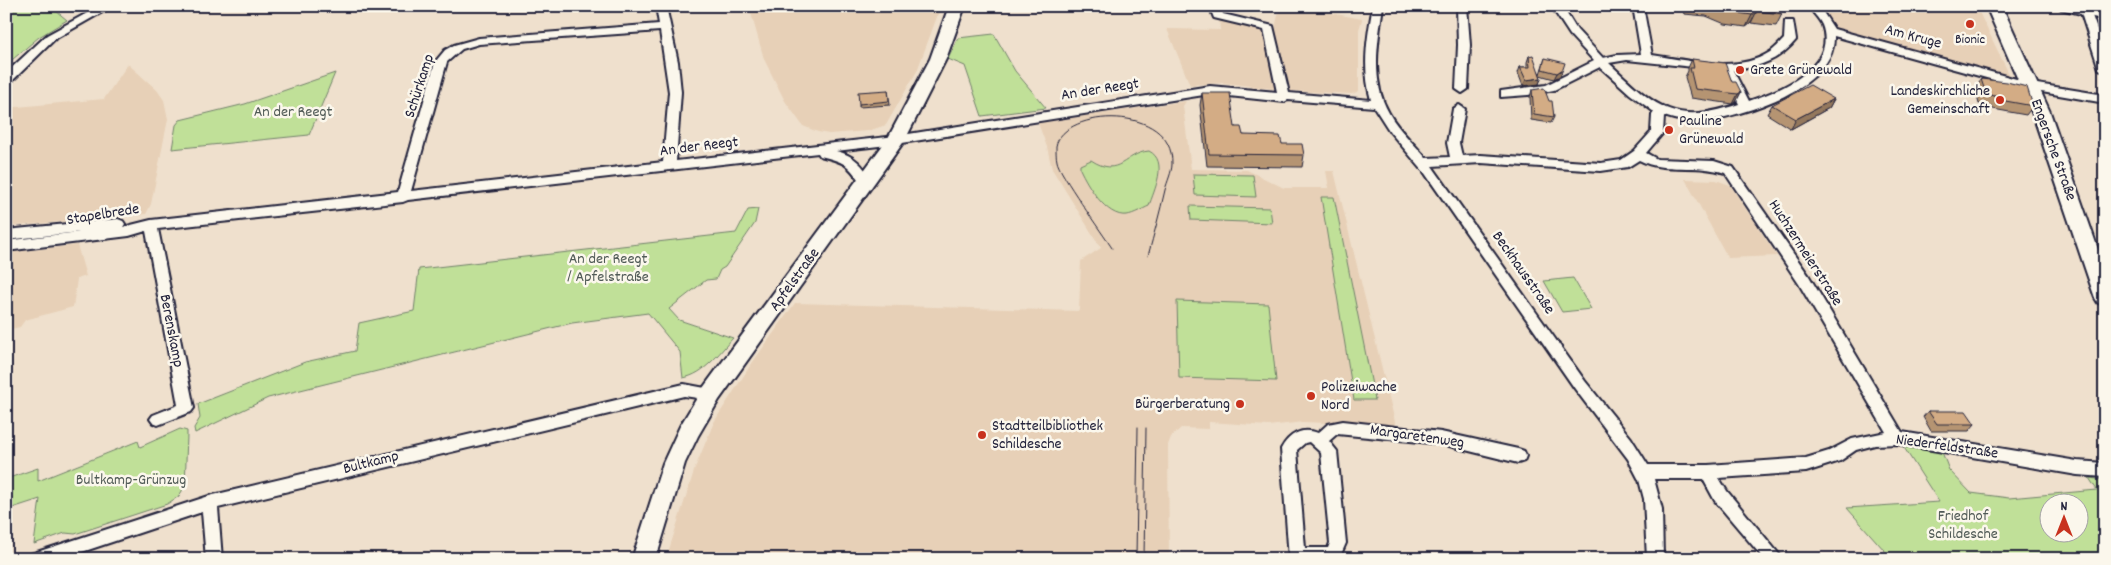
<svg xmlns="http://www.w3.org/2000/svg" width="2111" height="565" font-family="Dekko,sans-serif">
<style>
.built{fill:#e7d0b7}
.green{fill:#c0e098;stroke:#71816a;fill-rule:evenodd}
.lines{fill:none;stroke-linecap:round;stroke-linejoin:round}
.street-casing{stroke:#22223b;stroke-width:4}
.secondary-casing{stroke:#22223b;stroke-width:4}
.street{fill:#fbf7ec;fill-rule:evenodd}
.secondary{fill:#fbf7ec;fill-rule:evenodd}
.tram{stroke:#22223b;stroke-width:1}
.wall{fill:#b59472;stroke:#22223b}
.shaded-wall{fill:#94785d;stroke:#22223b}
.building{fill:#d3ac85;stroke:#22223b}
.poi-dot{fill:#c8321e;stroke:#fbf7ec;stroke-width:2}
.labels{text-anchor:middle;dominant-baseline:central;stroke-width:5;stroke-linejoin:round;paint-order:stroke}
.far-poi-label{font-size:14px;fill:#22223b;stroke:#fbf7ec}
.street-label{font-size:16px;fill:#22223b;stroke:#fbf7ec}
.poi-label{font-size:16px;fill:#22223b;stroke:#fbf7ec;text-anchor:start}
.park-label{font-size:16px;fill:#515b57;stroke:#fbf7ec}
</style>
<rect width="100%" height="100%" fill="#efe0cd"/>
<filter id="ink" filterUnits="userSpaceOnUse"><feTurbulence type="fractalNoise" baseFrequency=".02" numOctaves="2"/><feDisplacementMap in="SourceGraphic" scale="10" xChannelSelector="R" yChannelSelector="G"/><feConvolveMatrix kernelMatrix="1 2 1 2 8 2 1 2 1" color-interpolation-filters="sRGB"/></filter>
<g filter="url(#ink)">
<path class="built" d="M749,6H941L917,71L886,125L868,131L829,134L818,132L803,126L785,101L764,59Z
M1816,6H1976L2010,76L1835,31Z
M1280,7H1299L1362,19L1359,30V91L1352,94L1291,91L1224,83L1190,85L1167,29L1220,30L1219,19L1263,28H1275Z
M128,64L157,90L164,100L168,119L151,204L146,214L6,227V108L104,99Z
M1186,101L1183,106L1191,169L1247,170L1284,188H1329L1326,171H1334L1396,426L1304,422L1268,426L1209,422V429L1181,428L1171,437L1168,445L1169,559H666L695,468L714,422L750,366L795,303L1079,311L1081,261L1101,248L1052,169L1047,147L1038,123Z
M1685,179L1716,180L1730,185L1777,256L1728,258Z
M77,245L86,276L77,279L73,307L25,320L20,327L6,330V253Z"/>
<path class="green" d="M6,6H50L67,20L39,37L6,65Z
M994,34L1015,71L1046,108L982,116L965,66L948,59L958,38Z
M335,73L309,135L172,149L176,125L180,120L245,104Z
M1149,151C1169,161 1154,190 1149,206C1142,209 1134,214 1127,215C1106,218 1087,184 1080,169V165L1091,160C1120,179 1124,153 1149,151Z
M1193,174L1253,175L1256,197L1195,195Z
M1321,197H1334L1375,400H1354Z
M1190,206L1270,208L1272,223L1191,220Z
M758,209L755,223L725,267L720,270L716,279L706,280L669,309L679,320L733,338C719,353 705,374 683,378L680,352L648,313L572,323L268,398L195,433L194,428L200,418L198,404L305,362L355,351L359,323L414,311L419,269L736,233L748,210Z
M1573,278L1591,309L1562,312L1544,281Z
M1177,301L1268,304L1276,381L1179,378Z
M180,429L187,431V436L185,486L179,496L167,504L75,534L65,533L34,544L40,499L6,510V479L38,468V481L138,441L140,447Z
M1903,446L1942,452L1949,470L1971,493L2009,498L2097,490L2089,478L2105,480V559H1892L1847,508L1939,502ZM2048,502H2078V532H2048Z"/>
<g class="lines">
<defs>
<path id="street" d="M100,6H113L55,39L10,83H6V73L47,35Z
M656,6H666L678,62L681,92L676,161L896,136L1210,86L1277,92L1264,30L1214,18L1209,6H1219L1223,14L1273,26L1289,93L1371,100C1362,69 1367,37 1373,6H1383C1378,41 1370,81 1389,113C1398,130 1414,143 1426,158L1450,157L1447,143L1453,109L1459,105L1465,109L1459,143L1462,156L1481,155L1601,163L1621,160L1634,151L1651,132L1652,115L1654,112L1630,94L1600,67L1554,90L1528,95L1501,97V91L1546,85L1594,61L1570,35L1551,6H1562L1577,30L1603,58L1617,55L1641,54L1633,6H1643L1652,55C1688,60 1737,74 1770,52C1775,49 1780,43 1784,39L1785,21H1793L1796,40C1780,60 1758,68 1733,70L1749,101C1779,91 1838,67 1822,25C1819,18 1812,12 1808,6H1819L1834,29L2031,83L2105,95V103L2030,90L1834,36C1836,88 1744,115 1702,122C1690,123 1676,120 1664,116L1663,133L1646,153L1657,159L1714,161L1733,167L1809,276L1902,432L2077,461L2105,463V477L2077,475L1897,444L1875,445L1856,450L1840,461L1806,472L1719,478L1727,491L1783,559H1764L1715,501L1703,479H1654L1662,509L1663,559H1647L1644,499L1639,480L1628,459L1575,389L1424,172L1390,132L1374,107L1288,100L1284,102L1210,94L896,144L836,151C854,155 864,165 872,182L866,186L862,185C848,163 844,162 820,156L818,153L408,200L403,202L158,229L194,408L191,412L158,425L153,423L150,419L153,415L178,405L146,231L129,236L6,251V241L79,232L6,240V230L118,219L123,221L125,224L123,227L151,220L398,192L435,62L445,50L454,45L479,38L659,24ZM660,31L669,92L663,162L411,191L447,62L462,49L479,44ZM1627,60L1722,70L1739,104C1673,126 1656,107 1609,63ZM1639,160C1665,174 1696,163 1725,173L1799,284L1886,432L1852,439L1829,451L1806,458L1708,465H1648L1631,438L1585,381L1432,166L1481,163L1601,171L1628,167Z
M1457,6H1467L1470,45L1468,89L1462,93L1456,89L1458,45Z
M2085,7L2090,10L2105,52V72L2099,69L2080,10Z
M684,384L716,390L718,394L716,398L711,400L684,396L218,508L222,559H206L202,512L61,559H29L31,554L37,552L209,496Z
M1343,421L1441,432L1518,449L1524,451L1526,456L1524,461L1518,463L1441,444L1337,434L1329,441L1337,451L1346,543L1339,559H1289L1281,449C1289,434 1302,427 1318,433L1328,424ZM1309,442L1321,453L1330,543L1328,548H1305L1297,450L1305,443Z"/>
<path id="secondary" d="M949,6H965L946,59L905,140L719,400L698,436L685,463L656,559H632L663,463L680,426L703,388L888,138L930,59Z
M1986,6H2002L2050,112L2105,269V305L2098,303L2095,298L2032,112Z
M2059,6H2088L2105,10V20L2061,9Z"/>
</defs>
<use href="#street" class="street-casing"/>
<use href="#secondary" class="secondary-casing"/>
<use href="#street" class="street"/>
<use href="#secondary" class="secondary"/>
<path class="tram" d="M1112,248C1103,234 1058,172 1057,161C1056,157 1056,151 1056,146C1063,108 1174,103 1172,164C1172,172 1167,182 1165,190C1160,212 1154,234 1148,256
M1136,559L1138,427
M1144,559L1146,428"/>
</g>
<path class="wall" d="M1681,6H1769L1782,14L1776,26L1751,23L1746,27L1725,24L1706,16L1684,14Z
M1529,56L1540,74L1545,58L1560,76L1554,79L1540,75L1541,78L1539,84L1523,86L1518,73L1520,67H1527V62Z
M1692,59L1732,82L1741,92L1736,102L1733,104L1691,98L1685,77L1688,71V68Z
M1981,79L2033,106L2026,115L1993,109L1992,106L1979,104L1975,88Z
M888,90L890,105L859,107V104Z
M1532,90L1554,117L1551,123L1531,120L1530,97Z
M1202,93L1243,135L1282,144L1304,155L1302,167L1207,166L1200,105Z
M1834,99L1829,108L1791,129L1767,114L1772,105Z
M1928,411L1975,424L1969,431H1931L1923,417Z"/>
<path class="shaded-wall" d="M1757,11L1751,23L1746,27L1752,15Z
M1563,69L1560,76L1554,79L1557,73Z
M1541,78L1539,84L1523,86L1526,80Z
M1741,92L1736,102L1733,104L1738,94Z
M1834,99L1829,108L1791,129L1796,119Z"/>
<path class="building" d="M1716,6H1769L1782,14L1757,11L1752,15L1731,12Z
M1533,55L1541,78L1526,80L1520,67H1530L1529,56Z
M1545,58L1565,63L1563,69L1557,73L1542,69Z
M1692,59L1725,63L1732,82H1736L1741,92L1738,94L1695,89L1690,68H1694Z
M1981,79L2007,82L2027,87L2033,106L2000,100L1999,97L1986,94Z
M1810,85L1834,99L1796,119L1772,105Z
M1544,88L1549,101H1552L1554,117L1534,114L1532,90Z
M888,90L889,101L859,104L858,92Z
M1202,93H1230L1235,127H1241L1243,135L1280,136L1282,144H1302L1304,155L1209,154Z
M1928,411H1966L1975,424H1937Z"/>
</g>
<g class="poi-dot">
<circle cx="1970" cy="24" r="5"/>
<circle cx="1740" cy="70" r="5"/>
<circle cx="2000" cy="100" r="5"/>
<circle cx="1669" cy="130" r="5"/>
<circle cx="1311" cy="396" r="5"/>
<circle cx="1240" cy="404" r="5"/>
<circle cx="982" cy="435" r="5"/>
</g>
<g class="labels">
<g class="far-poi-label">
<text x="1970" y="40">Bionic</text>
</g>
<g class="street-label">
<text transform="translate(1913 37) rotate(15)">Am Kruge</text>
<text transform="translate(420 86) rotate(-72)">Schürkamp</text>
<text transform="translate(1100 90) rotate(-9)">An der Reegt</text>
<text transform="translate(699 147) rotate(-7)">An der Reegt</text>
<text transform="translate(2053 150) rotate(70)">Engersche Straße</text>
<text transform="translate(103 215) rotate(-9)">Stapelbrede</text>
<text transform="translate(1805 253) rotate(57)">Huchzermeierstraße</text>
<text transform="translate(1523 273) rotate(55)">Beckhausstraße</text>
<text transform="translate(795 280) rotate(-54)">Apfelstraße</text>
<text transform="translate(171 331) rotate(79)">Berenskamp</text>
<text transform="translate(1417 437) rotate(8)">Margaretenweg</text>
<text transform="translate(1947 447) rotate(8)">Niederfeldstraße</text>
<text transform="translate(371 463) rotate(-14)">Bultkamp</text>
</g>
<g class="poi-label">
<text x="1750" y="70">Grete Grünewald</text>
<text x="1990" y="91" text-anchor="end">Landeskirchliche<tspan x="1990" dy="18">Gemeinschaft</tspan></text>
<text x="1679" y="121">Pauline<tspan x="1679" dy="18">Grünewald</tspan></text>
<text x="1321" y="387">Polizeiwache<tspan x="1321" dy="18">Nord</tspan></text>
<text x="1230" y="404" text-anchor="end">Bürgerberatung</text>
<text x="992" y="426">Stadtteilbibliothek<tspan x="992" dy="18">Schildesche</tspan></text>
</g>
<g class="park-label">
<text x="293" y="112">An der Reegt</text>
<text x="608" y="259">An der Reegt<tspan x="608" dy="18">/ Apfelstraße</tspan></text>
<text x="131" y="480">Bultkamp-Grünzug</text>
<text x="1963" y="516">Friedhof<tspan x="1963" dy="18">Schildesche</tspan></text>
</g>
</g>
<rect width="2111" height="565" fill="none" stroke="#fbf7ec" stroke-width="25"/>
<rect x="12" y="12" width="2086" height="540" fill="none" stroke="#22223b" stroke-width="2" filter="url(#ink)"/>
<g transform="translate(2064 518)"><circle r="24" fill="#fbf7ec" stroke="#a4a2a5"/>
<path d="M0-4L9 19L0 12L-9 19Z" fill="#c8321e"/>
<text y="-8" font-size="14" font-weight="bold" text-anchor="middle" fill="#22223b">N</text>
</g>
</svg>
